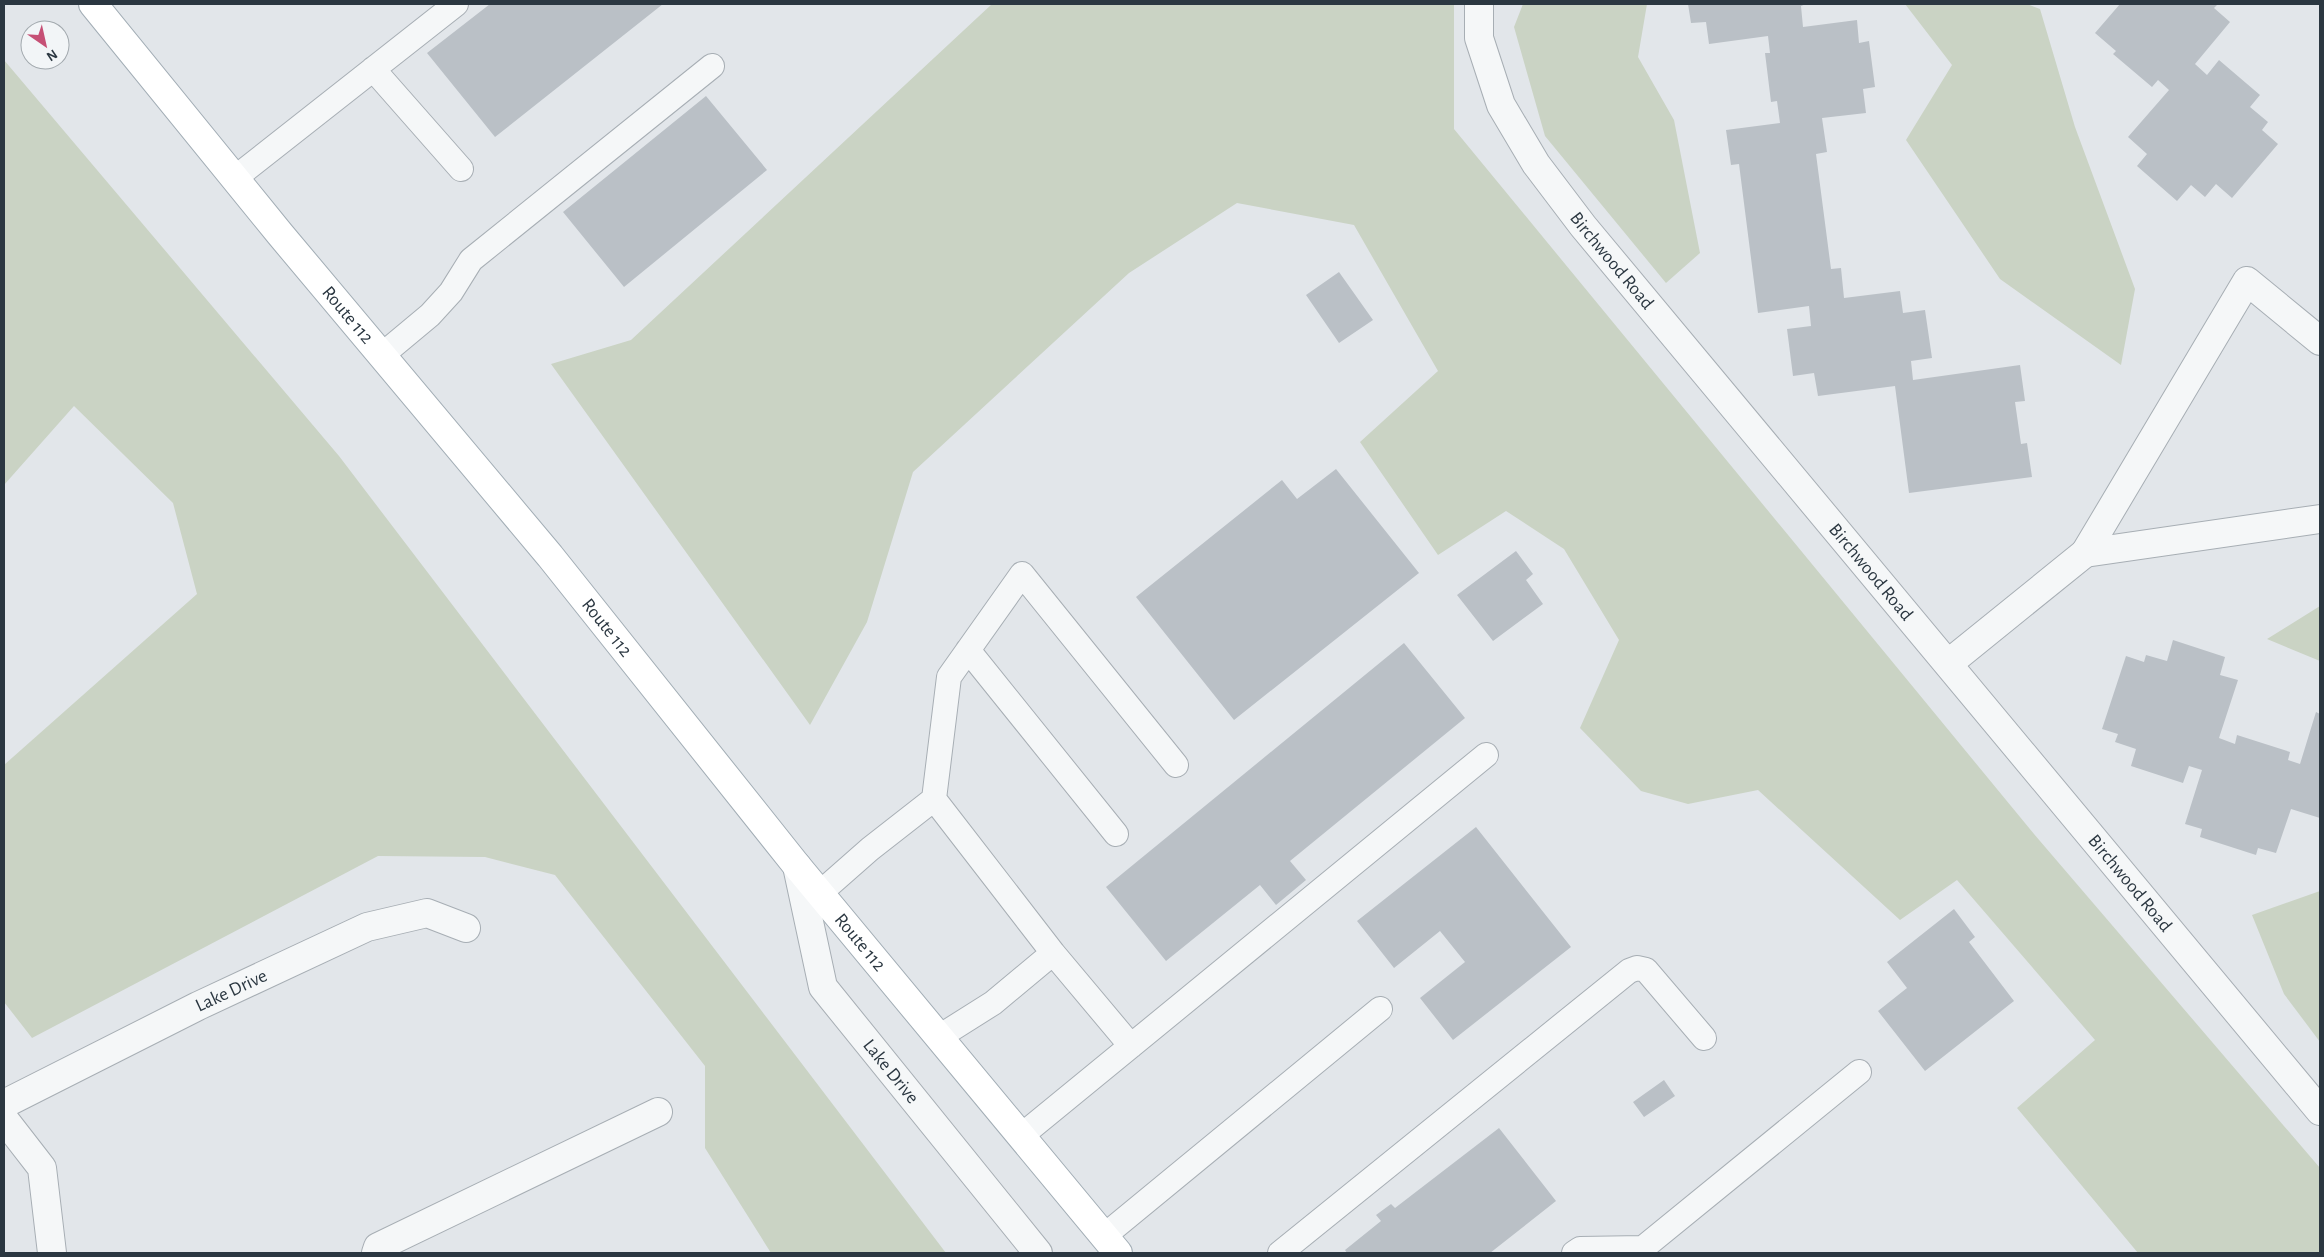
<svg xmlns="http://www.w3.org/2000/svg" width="2324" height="1257" font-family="'Alegreya Sans',sans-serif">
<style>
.green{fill:#cad3c4}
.building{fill:#bac0c6}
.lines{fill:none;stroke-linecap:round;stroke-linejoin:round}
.lane-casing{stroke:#a7aeb4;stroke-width:26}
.street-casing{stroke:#a7aeb4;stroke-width:30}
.primary-casing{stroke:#a2adb5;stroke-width:30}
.lane{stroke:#f5f7f8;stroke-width:24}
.street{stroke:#f5f7f8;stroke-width:28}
.primary{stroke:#fff;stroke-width:28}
.labels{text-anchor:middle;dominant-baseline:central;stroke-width:4;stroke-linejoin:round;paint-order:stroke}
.street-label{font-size:19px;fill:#2b3741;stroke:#f2f5f7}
</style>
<rect width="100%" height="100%" fill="#e2e6ea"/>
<path class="green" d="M992,4H1454V129L2034,834L2320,1168V1253H2138L2017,1108L2095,1040L1957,880L1900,920L1758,790L1688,804L1641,791L1580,728L1619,640L1564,549L1506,511L1438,555L1360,442L1438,371L1354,225L1237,203L1129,273L913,472L867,622L810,725L551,364L631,340Z
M1523,4H1647L1638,57L1674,120L1700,253L1666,283L1545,136L1514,27Z
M1905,4H2027L2040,9L2075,127L2135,289L2121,365L2000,279L1906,140L1952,65Z
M4,60L339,456L946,1253H771L705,1148V1066L555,875L485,857L378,856L32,1038L4,1002V765L197,594L173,503L74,406L4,485Z
M2320,606V661L2267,639Z
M2320,891V1042L2284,994L2252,915Z"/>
<path class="building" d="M490,4H663L495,137L427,53Z
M1688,4H1806L1801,6L1803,27L1857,20L1859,43L1869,41L1875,87L1863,89L1866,113L1822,118L1827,152L1816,154L1831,269L1841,268L1844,298L1900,291L1903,313L1925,310L1932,358L1911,361L1913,380L2020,365L2025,401L2015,402L2021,444L2027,443L2032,477L1909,493L1895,386L1818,396L1814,373L1793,376L1787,329L1811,326L1809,306L1758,313L1739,164L1731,165L1726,130L1780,123L1777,101L1771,102L1765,53H1770L1768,36L1709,44L1706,22L1691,23Z
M2120,4H2218L2214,8L2230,22L2195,64L2207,75L2219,60L2260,95L2250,107L2268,122L2262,130L2278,144L2232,198L2216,184L2205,197L2191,185L2177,201L2137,166L2147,154L2128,137L2169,90L2158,80L2152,87L2113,54L2116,51L2095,33Z
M706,96L767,170L624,287L563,212Z
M1339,272L1373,320L1339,343L1306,295Z
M1336,469L1419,573L1234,720L1136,597L1282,480L1297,499Z
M1516,551L1533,574L1526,580L1543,604L1493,641L1457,595Z
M2173,640L2225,657L2220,675L2238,680L2219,738L2235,744L2237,735L2290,752L2288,760L2300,764L2316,712L2320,714V818L2291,809L2276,853L2258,848L2256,855L2200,837L2202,829L2185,824L2202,770L2189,766L2183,783L2131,766L2136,749L2115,742L2118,734L2102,729L2126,656L2144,662L2146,655L2167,661Z
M1404,643L1465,718L1290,861L1306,880L1276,905L1260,885L1166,961L1106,887Z
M1476,827L1571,947L1453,1040L1420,998L1465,962L1440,931L1394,968L1357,921Z
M1954,909L1975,937L1969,942L2014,1001L1925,1071L1878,1011L1907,988L1887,962Z
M1664,1080L1675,1096L1644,1117L1633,1102Z
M1499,1128L1556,1201L1490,1253H1347L1345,1250L1381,1221L1376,1215L1391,1204L1395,1208Z"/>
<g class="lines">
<defs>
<path id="lane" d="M373,69L461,169
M235,178L456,4
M382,355L430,315L451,292L471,260L712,66
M968,650L1116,834
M934,799L949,677L1022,574L1176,765
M820,893L870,849L934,799L1053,953
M939,1037L993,1003L1053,953L1131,1046
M1021,1136L1486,755
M1104,1236L1380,1009
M1280,1253L1629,971L1637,968L1646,970L1704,1038
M1574,1253L1580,1249L1643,1248L1859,1072"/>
<g id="street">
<path id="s1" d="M1479,4V38L1501,105L1536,164L1583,226L2320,1111"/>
<path d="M2320,341L2247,281L2085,553L2320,519"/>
<path d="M1949,663L2085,553"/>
<path id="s2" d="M797,866L823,987L1038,1253"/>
<path id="s3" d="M4,1104L198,1006L367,927L427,913L466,928"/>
<path d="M4,1119L42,1168L52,1253"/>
<path d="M376,1253L378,1247L658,1112"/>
</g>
<g id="primary">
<path id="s4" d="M93,4L280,234L550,556L797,866L1118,1253"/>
</g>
</defs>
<use href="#lane" class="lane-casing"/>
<use href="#street" class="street-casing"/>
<use href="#primary" class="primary-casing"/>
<use href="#lane" class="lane"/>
<use href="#street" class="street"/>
<use href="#primary" class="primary"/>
</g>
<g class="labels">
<g class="street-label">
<text stroke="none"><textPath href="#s1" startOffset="296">Birchwood Road</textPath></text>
<text stroke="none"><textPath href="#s4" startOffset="402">Route 112</textPath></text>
<text stroke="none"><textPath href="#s1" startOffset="701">Birchwood Road</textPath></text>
<text stroke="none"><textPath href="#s4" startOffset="808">Route 112</textPath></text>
<text stroke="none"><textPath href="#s1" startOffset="1106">Birchwood Road</textPath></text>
<text stroke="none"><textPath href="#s4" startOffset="1212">Route 112</textPath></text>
<text stroke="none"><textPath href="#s3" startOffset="254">Lake Drive</textPath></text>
<text stroke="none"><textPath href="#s2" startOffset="232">Lake Drive</textPath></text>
</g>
</g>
<rect width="2324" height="1257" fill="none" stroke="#2b3741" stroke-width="10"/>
<g transform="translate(45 45) rotate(146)"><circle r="24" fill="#f2f5f7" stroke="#a2a9ae"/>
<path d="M0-4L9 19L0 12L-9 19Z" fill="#c65075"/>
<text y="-8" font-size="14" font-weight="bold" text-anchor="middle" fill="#2b3741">N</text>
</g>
</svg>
